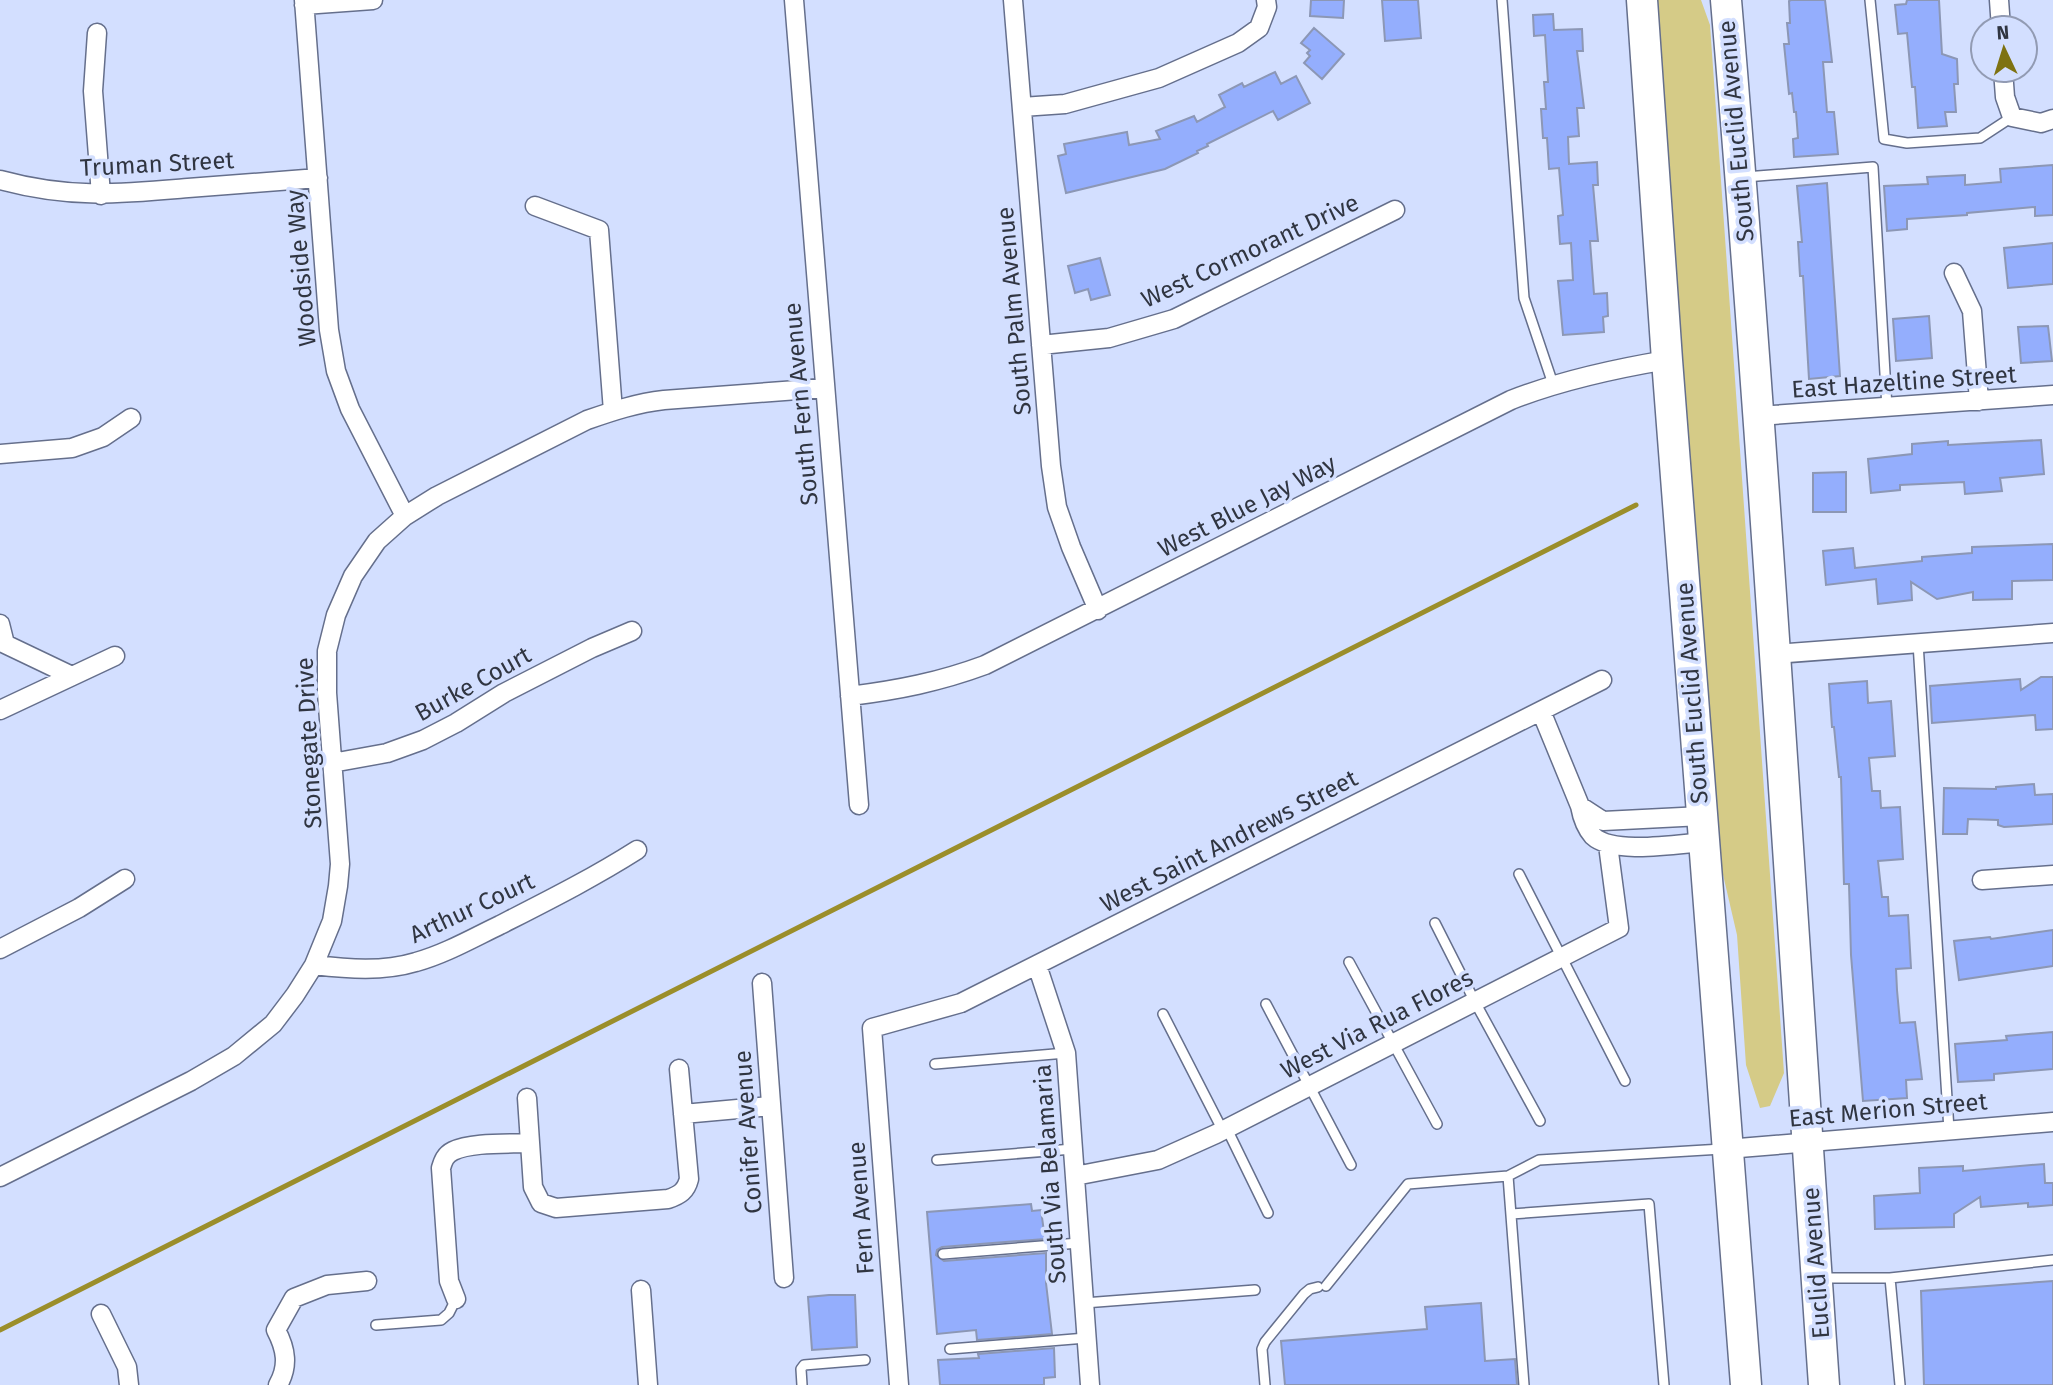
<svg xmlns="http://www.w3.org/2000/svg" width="2053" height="1385" font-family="'Fira Sans',sans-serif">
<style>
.green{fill:#d5cb87}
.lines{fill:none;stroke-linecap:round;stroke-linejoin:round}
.stream{stroke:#9b8e2a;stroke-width:5}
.building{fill:#94aefd;stroke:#8c97b5;stroke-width:2}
.service-casing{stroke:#656f8c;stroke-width:12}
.minor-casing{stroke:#656f8c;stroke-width:21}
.primary-casing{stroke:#656f8c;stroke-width:33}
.service{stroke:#fff;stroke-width:9}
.minor{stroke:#fff;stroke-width:18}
.primary{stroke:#fff;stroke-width:30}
.labels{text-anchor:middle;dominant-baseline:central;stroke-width:7;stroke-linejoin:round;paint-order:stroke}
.street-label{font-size:24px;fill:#303541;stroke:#d3dfff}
</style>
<rect width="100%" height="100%" fill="#d3dfff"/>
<path class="green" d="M1654,0H1701L1710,25L1784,1073L1770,1106L1760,1108L1746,1065L1737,935L1718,853Z"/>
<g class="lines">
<path class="stream" d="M0,1330L1636,505"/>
</g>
<path class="building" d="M1311,0H1344L1343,18L1310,16Z
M1382,0H1418L1421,38L1385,41Z
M1791,0H1825L1832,62H1823L1827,112H1834L1838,154L1794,157L1793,139L1798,138L1796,112H1794L1792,93L1789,94L1784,44H1789L1787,23H1790L1789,1Z
M1907,0H1939L1942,54L1957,59L1958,84H1954L1956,112H1945L1947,126L1918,128L1915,87H1912L1907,33L1898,34L1895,5L1906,4Z
M1553,14L1554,30L1582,29L1583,51H1577L1584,108H1577L1579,136L1568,137L1569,164L1597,162L1598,185H1593L1598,241H1590L1594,294L1607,293L1608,316L1603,317L1604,332L1563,335L1558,281L1573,280L1571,243L1560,244L1558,216L1563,215L1559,168L1549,169L1547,138H1543L1541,109H1546L1544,82H1548L1545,35L1534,36L1533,15Z
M1314,28L1344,54L1322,79L1304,63L1310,56L1307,53L1310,50L1301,43Z
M1275,72L1281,84L1296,76L1310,103L1278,120L1273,111L1207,144L1208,146L1197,151L1198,153L1165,169L1066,193L1058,156L1066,154L1064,144L1127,132L1129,145L1160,139L1156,131L1194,116L1197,122L1225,107L1219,95L1242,83L1244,87Z
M2053,165V215L2035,216V207L1967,213V215L1907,219V229L1887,231L1884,186L1928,184L1927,177L1965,175V185L2001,182L2000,169Z
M1827,183L1840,376L1809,379L1803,276H1800L1798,242H1802L1797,186Z
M2053,243V284L2008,288L2004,248Z
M1100,258L1110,295L1091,300L1088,289L1075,293L1068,266Z
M1929,316L1932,358L1896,361L1893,319Z
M2048,326L2052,361L2021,363L2018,327Z
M2041,440L2044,474L2000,478L2002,491L1965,494L1964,482L1900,485V490L1871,493L1868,459L1912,454V444L1948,441V445Z
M1846,472V512H1813V473Z
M2053,544V580L2012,581V599L1973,600V592L1937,599L1911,582L1912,600L1878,604L1876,579L1826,585L1823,551L1853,548L1855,568L1922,561V557L1972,553V547Z
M2041,677H2053V729L2036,730L2035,715L1932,723L1930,686L2020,679L2021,690Z
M1867,681L1868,703L1891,701L1895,756L1869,758L1872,791H1880L1881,808L1900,807L1903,859L1878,861L1882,897H1888L1889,916L1908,915L1911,968L1896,969L1897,990L1900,1023L1915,1022L1922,1079L1906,1080L1907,1098L1863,1101L1851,955L1849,884H1844L1841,777H1839L1834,727H1832L1829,684Z
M2034,784L2035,795L2053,794V824L2004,827L1998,825V820L1968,819L1967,834H1943L1944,788L1996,789V787Z
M2053,930V966L1959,980L1954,941L1990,937L1991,939Z
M2053,1032V1069L1994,1074V1080L1958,1082L1955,1044L2007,1040L2006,1036Z
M2044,1164L2045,1183H2053V1205L2028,1207V1203L1981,1207L1980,1197L1954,1214V1227L1875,1229L1874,1196L1920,1193L1919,1168L1963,1166V1171Z
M1031,1204L1032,1211L1041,1210L1045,1239L942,1247L937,1250L936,1255L944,1261L1046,1253V1283L1052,1334L977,1340L976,1330L937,1334L927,1212Z
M2053,1281V1385H1924L1921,1291Z
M829,1295H855L857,1347L812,1350L808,1297Z
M1481,1303L1485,1361L1515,1359L1517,1385H1285L1281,1341L1427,1329L1425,1307Z
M1054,1348L1055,1377L1044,1378V1385H940L938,1360L979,1358L978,1354Z"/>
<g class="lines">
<defs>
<path id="service" d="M1502,0L1524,298L1553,384
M1870,0L1884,139L1907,143L1980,138L2012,117
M1745,177L1873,167L1887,408
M1918,643L1949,1130
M1519,874L1625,1081
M1435,923L1475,1002L1540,1121
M1349,962L1437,1124
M1266,1004L1351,1165
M1163,1014L1223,1131
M935,1064L1066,1053
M1227,1129L1268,1213
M937,1160L1073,1149
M1508,1176L1524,1385
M1511,1214L1649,1204L1664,1385
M943,1254L1079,1243
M1822,1278H1890
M1326,1286L1408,1184L1508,1176L1539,1160L1722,1149
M1084,1303L1255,1290
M376,1325L441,1320L449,1313L456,1299
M950,1349L1086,1338
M802,1385L801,1369L804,1365L865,1360
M1265,1385L1262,1349L1265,1342L1304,1294L1310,1289L1318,1287
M1900,1385L1890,1278L2053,1260"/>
<path id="minor" d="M304,0L329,330L336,371L350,409L405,516
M794,0L859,805
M1013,0L1051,466L1057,507L1071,547L1098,610
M1999,0L2001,28
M304,5L373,0
M97,33L93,91L101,195
M2003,70L2005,97L2012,117L2041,123L2053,119
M1022,107L1065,104L1159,78L1238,43L1259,28L1267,7L1266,0
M0,180C70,199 117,194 188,188C231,185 275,181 318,178
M535,206L599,230L613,411
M1954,273L1972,311L1979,401
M1041,345L1109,338L1174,319L1395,210
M1758,416L2053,395
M0,454L72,448L103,437L131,418
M0,624L5,644L72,676
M1776,654L2053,633
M850,696C898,690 939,682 985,665L1511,400C1562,380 1613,369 1667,360
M0,710L115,656
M1541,711L1580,806C1582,817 1585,827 1593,836C1613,855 1677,844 1704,842
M332,763L387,753L423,740L456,723L504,693L592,648L632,631
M1580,806L1603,821L1702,816
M1982,880L2053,875
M0,949L79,908L125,879
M314,965C348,969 383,972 416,962C445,954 473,938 500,925C547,901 593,878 637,850
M1037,965L1066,1053L1090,1385
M762,983L784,1278
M527,1098L533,1187L541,1203L556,1208L668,1199C680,1195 686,1191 689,1179L679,1069
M683,1114L771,1106
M1727,1149L2053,1122
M1075,1176L1158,1160L1216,1134L1619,928L1608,845
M0,1177L191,1081L234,1056L273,1024L295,995L314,965L332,921L338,886L340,864L327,693V651L336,615L353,576L377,541L405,516L437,496L587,420C613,411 637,403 664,400L824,388
M641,1290L648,1385
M456,1299L449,1281L441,1168C443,1161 445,1155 453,1151C471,1142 508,1144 530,1143
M101,1314L127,1367L129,1385
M278,1385C289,1366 286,1349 276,1330L294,1298L327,1285L367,1281
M899,1385L872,1028L961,1003L1602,680"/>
<path id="primary" d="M1642,0L1667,360L1746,1385
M1726,0C1765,461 1792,923 1824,1385"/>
</defs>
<use href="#service" class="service-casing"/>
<use href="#minor" class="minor-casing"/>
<use href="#primary" class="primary-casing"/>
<use href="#service" class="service"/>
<use href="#minor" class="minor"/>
<use href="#primary" class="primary"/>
</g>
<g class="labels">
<g class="street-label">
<text transform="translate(1736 131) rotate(-95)">South Euclid Avenue</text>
<text transform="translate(157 164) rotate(-3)">Truman Street</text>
<text transform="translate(1250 251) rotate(-25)">West Cormorant Drive</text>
<text transform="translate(301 268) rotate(-95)">Woodside Way</text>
<text transform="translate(1014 311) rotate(-95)">South Palm Avenue</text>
<text transform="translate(1904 382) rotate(-4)">East Hazeltine Street</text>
<text transform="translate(801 404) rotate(-95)">South Fern Avenue</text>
<text transform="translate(1247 506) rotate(-27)">West Blue Jay Way</text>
<text transform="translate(473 684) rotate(-29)">Burke Court</text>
<text transform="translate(1692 693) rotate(-94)">South Euclid Avenue</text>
<text transform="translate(309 743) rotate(-93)">Stonegate Drive</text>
<text transform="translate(1229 841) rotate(-27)">West Saint Andrews Street</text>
<text transform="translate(472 908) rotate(-25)">Arthur Court</text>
<text transform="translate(1377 1024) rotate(-27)">West Via Rua Flores</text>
<text transform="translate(1888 1110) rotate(-5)">East Merion Street</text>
<text transform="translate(748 1132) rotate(-94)">Conifer Avenue</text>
<text transform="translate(1050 1174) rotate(-94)">South Via Belamaria</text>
<text transform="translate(861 1208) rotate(-94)">Fern Avenue</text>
<text transform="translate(1816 1263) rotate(-94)">Euclid Avenue</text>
</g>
</g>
<g transform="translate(2004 49) rotate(356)"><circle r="33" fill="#d3dfff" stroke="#929bb3" stroke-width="2"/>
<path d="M0-5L12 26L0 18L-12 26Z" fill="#7e7212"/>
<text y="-10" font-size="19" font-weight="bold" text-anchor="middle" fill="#303541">N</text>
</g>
</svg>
